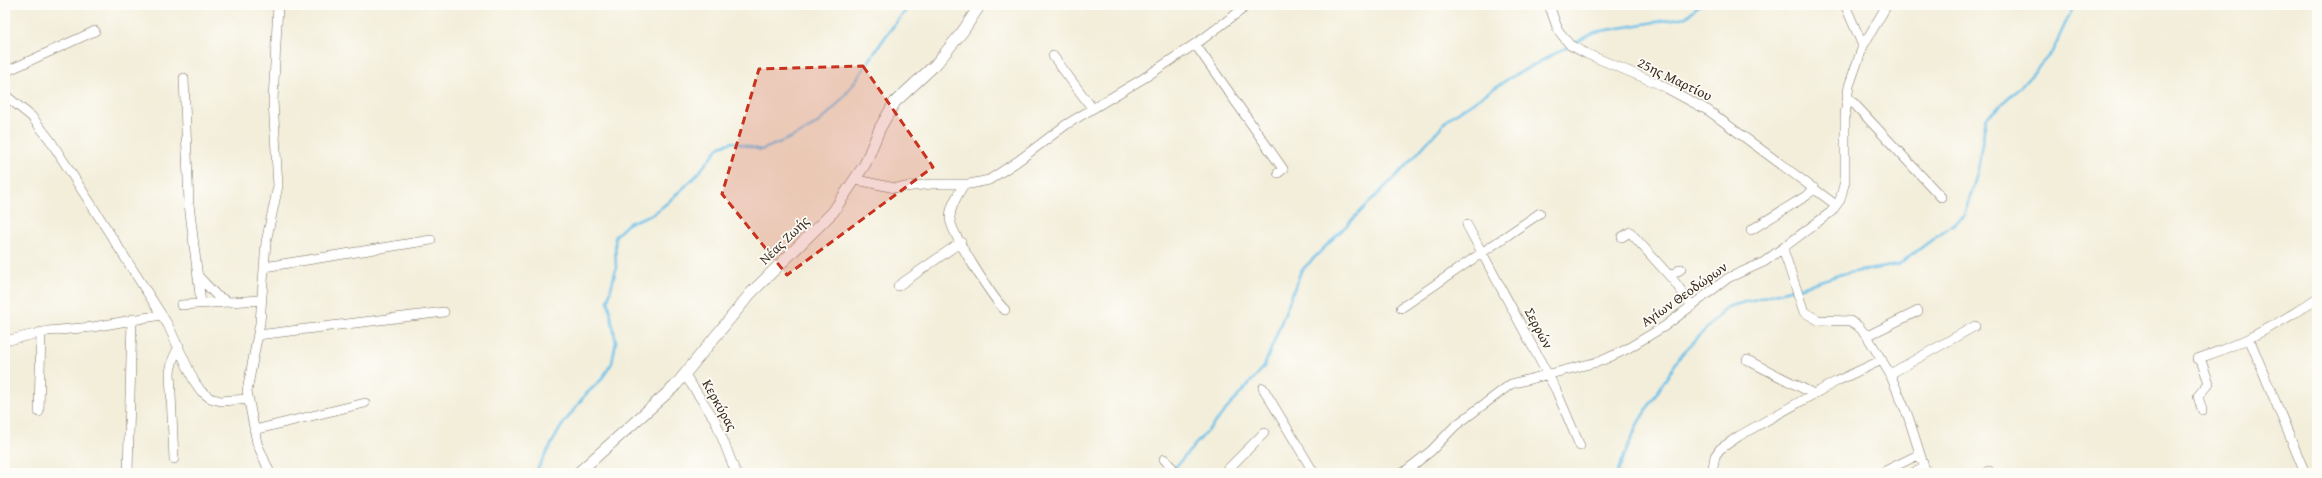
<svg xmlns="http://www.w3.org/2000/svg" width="2322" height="478" font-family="'Gentium Book Plus',serif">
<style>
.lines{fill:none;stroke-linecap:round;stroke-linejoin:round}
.stream{stroke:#6cc0e8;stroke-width:2.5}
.minor-casing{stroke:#7b6f60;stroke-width:10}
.tertiary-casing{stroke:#7b6f60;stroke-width:12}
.minor{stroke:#fff;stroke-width:9}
.tertiary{stroke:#fff;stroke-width:11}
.marked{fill:#c8321e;fill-opacity:0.2;stroke:#c8321e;stroke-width:3;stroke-dasharray:8 5;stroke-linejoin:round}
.labels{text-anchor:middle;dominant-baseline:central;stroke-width:3.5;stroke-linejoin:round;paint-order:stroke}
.street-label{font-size:14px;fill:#3b2a1e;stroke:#fdfcf7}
</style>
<rect width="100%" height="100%" fill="#fdfcf7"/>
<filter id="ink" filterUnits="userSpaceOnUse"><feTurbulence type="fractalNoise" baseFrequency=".025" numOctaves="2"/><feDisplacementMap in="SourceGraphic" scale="8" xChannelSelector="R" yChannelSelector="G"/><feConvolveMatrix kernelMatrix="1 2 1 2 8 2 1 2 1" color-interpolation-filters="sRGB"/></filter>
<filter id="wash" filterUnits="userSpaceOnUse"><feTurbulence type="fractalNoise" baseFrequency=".012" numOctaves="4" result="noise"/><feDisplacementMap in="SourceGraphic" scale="16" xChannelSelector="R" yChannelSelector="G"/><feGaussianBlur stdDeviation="0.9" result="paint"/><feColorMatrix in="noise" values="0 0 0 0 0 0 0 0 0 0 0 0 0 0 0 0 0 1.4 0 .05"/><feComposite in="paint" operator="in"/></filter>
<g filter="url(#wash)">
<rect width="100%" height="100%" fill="#f3eeda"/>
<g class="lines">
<path class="stream" d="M1573,44L1595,32L1686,17L1699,5
M1798,288L1842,274L1898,265L1964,216L1977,174L1986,118L2017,91L2052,52L2074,5
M535,473L561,427L585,395L601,380L612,363L616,342L608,300L616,269L615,236L629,223L653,214L666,204L696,176L720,146L733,142L761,150C779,143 800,135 816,124C855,96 876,39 912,5
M1170,473L1264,367L1301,271L1405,167L1449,118L1508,79L1569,46
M1617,473L1638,423L1681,355L1727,307L1793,289"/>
</g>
</g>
<g filter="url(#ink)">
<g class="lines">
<defs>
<path id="minor" d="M1549,5L1558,30L1570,45L1587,54L1659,84L1709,111L1836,205
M1845,5L1863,46
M1195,44L1283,169L1278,173
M1053,56L1092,108
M5,72L95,31
M184,78L189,204L201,303
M5,95L32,117L50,140L168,325L194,381L201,391L210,398L221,401L248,399
M1847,96L1941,197
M857,180L895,188L932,184H970L989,180L1018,161L1067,124L1144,78L1204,38L1248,5
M964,184C958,195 950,206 950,218C950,232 994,300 1005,310
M1467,225L1556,390L1580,446
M1751,230L1806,196L1814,188
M1622,237L1630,232L1674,281L1692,306
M1783,249L1804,312L1818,320L1850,321L1858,326L1867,336L1890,374L1908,416L1926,473
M264,267L431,240
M198,276L217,296L227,301
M1670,276L1681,269
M898,286L961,242
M181,305L261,300
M1401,308L1540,213
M258,335L444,312
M1867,336L1918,311
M2249,338L2305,473
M5,341L48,331L93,327L161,315
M2200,358L2209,383L2198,396L2202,410
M2197,359C2241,345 2280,324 2317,298
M1747,360L1814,394
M1890,374L1975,326
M685,375L715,420L736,473
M1263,388L1314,473
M39,412L41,332
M254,430L365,403
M174,459L170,372L173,359L179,346
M1164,459L1177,473
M128,473L132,319
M270,473L257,443L247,391L260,323L266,242L278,186L273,101L278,5
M1224,473L1264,433
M1403,473L1431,451L1455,426L1511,384L1601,361L1625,350L1665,326L1728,278L1764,262L1831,212L1840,200L1845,181V115L1849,86L1863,46L1887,5
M1712,473L1715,456L1720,449L1739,436L1837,381L1882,360
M1881,473L1920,454
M1913,473L1924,468
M1987,473L1989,471"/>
<path id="tertiary" d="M578,473L675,386L750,294L833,212L865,164L880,128L895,102L936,64L963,31L980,5"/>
</defs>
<use href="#minor" class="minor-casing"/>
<use href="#tertiary" class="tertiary-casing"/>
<use href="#minor" class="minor"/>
<use href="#tertiary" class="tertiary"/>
</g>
</g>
<path class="marked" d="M863,66L933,167L787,275L722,194L759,69Z"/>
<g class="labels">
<g class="street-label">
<text transform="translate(1675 79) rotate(26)">25ης Μαρτίου</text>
<text transform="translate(784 240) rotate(-44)">Νέας Ζωής</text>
<text transform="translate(1684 294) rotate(-35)">Αγίων Θεοδώρων</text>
<text transform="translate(1539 328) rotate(62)">Σερρών</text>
<text transform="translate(720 405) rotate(61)">Κερκύρας</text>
</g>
</g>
<rect width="2322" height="478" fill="none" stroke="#fdfcf7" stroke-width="20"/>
</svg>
